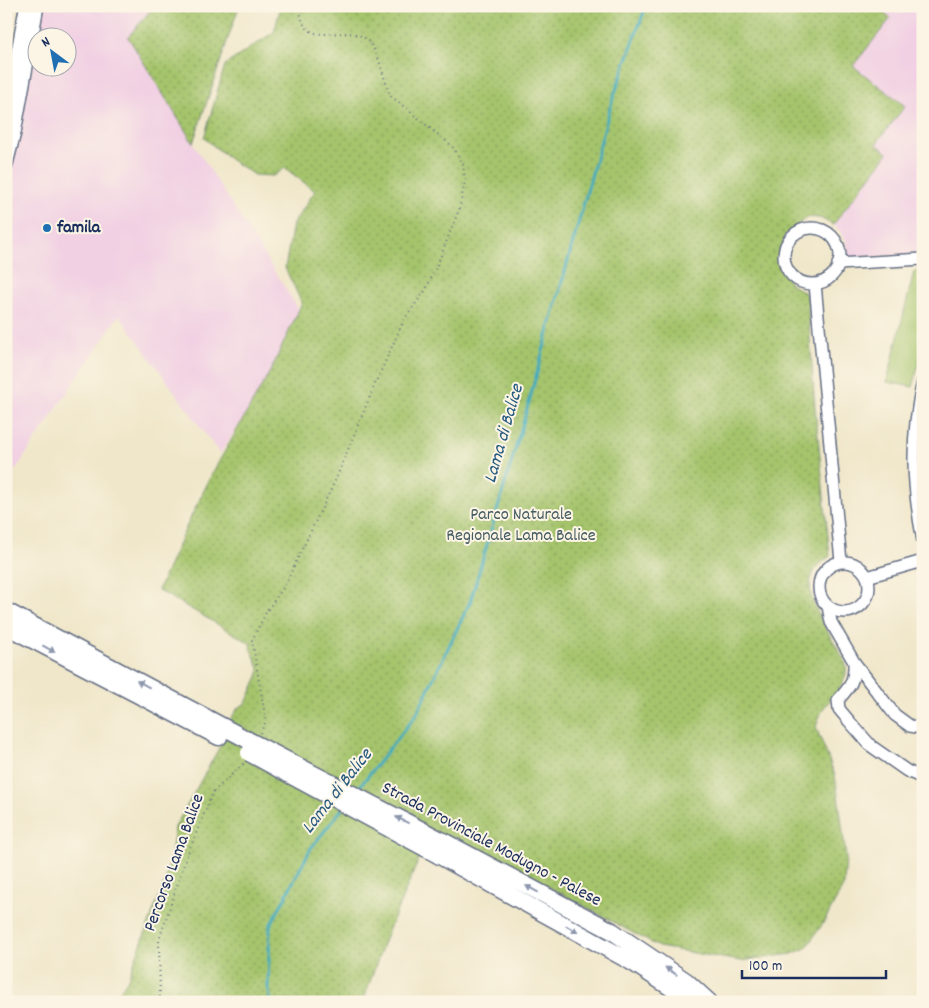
<svg xmlns="http://www.w3.org/2000/svg" width="929" height="1008" font-family="Dekko,sans-serif">
<style>
.built{fill:#f1d0e3;fill-rule:evenodd}
.grass{fill:#a5c46c;stroke:#607a65}
.park{fill:url(#park-dots);stroke:#607a65}
.lines{fill:none;stroke-linecap:round;stroke-linejoin:round}
.stream{stroke:#40acbe;stroke-width:3}
.street-casing{stroke:#666f84;stroke-width:14}
.secondary-casing{stroke:#666f84;stroke-width:19}
.path{stroke:#666f84;stroke-width:2;stroke-dasharray:1 4;stroke-linecap:butt}
.street{stroke:#fff;stroke-width:11}
.secondary{stroke:#fff;stroke-width:16}
.secondary-bridge-casing{stroke:#666f84;stroke-width:19;stroke-linecap:butt}
.secondary-bridge{stroke:#fff;stroke-width:16}
.oneway{fill:#8d97ae}
.poi-dot{fill:#1f6fb2;stroke:#fcf5e5;stroke-width:2}
.labels{text-anchor:middle;dominant-baseline:central;stroke-width:4;stroke-linejoin:round;paint-order:stroke}
.poi-label{font-size:18px;font-weight:bold;fill:#1b2f5e;stroke:#fcf5e5;text-anchor:start}
.park-label{font-size:18px;fill:#445c62;stroke:#fcf5e5}
.street-label{font-size:18px;fill:#1b2f5e;stroke:#fcf5e5}
.water-label{font-size:19px;font-style:italic;fill:#285b80;stroke:#fcf5e5}
</style>
<defs>
<pattern id="park-dots" width="8" height="8" patternUnits="userSpaceOnUse" patternTransform="scale(1.25)"><rect width="8" height="8" fill="#a5c46c"/><path d="M2 2h.1M6 6h.1" fill="none" stroke="#86a05c" stroke-width="1.8" stroke-linecap="round"/></pattern>
</defs>
<rect width="100%" height="100%" fill="#fcf5e5"/>
<filter id="ink" filterUnits="userSpaceOnUse"><feTurbulence type="fractalNoise" baseFrequency=".02" numOctaves="2"/><feDisplacementMap in="SourceGraphic" scale="10" xChannelSelector="R" yChannelSelector="G"/><feConvolveMatrix kernelMatrix="1 2 1 2 8 2 1 2 1" color-interpolation-filters="sRGB"/></filter>
<filter id="wash" filterUnits="userSpaceOnUse"><feTurbulence type="fractalNoise" baseFrequency=".0096" numOctaves="4" result="noise"/><feDisplacementMap in="SourceGraphic" scale="20" xChannelSelector="R" yChannelSelector="G"/><feGaussianBlur stdDeviation="1.12" result="paint"/><feColorMatrix in="noise" values="0 0 0 0 0 0 0 0 0 0 0 0 0 0 0 0 0 1.4 0 .05"/><feComposite in="paint" operator="in"/></filter>
<g filter="url(#wash)">
<rect width="100%" height="100%" fill="#f0e7ca"/>
<path class="built" d="M34,6H154L128,37L193,143L306,321L220,454L119,315L6,484V154ZM38,38H68V68H38Z
M881,6H923V255L848,258V250L846,241L841,232L833,225L888,153L876,144L905,106L853,66L891,18L879,9Z"/>
<path class="grass" d="M923,270V346L913,387L887,382L914,271Z"/>
<path class="park" d="M154,6H239L193,143L128,37Z
M281,6H881L880,9L891,18L853,66L905,106L876,144L888,153L833,225L820,218L807,217L785,235L779,258L789,283L807,294L814,397L830,556C822,562 814,568 811,579C805,598 829,633 838,649C840,654 846,661 846,666C848,684 832,696 823,709C820,714 818,721 816,727L835,775L841,817L846,858L844,885L824,922L806,948L792,954L740,961L659,947L512,867L431,831L386,936L363,1002H113L127,981L165,881L171,855L175,827L219,748L232,717L238,708L246,703L259,674V668L251,649L250,643L158,590L188,523L213,472L272,368L302,303L285,268L293,224L315,191L285,168L273,176L254,175L231,160L204,138L225,65L274,32Z"/>
<g class="lines">
<path class="stream" d="M357,790L416,715L470,602L525,416L612,101L646,6
M271,1002L268,987L270,926L311,848L342,809"/>
</g>
</g>
<g filter="url(#ink)">
<g class="lines">
<defs>
<path id="street" d="M6,168L15,133L38,6
M784 256a28 28 0 1 1 56 0a28 28 0 1 1-56 0Z
M838,264L923,259
M815,284L841,562
M923,381C910,437 912,485 923,541
M819 587a25 25 0 1 1 50 0a25 25 0 1 1-50 0Z
M867,577L923,561
M828,606L831,622L839,636L854,662L877,692L895,715L910,726L923,728
M854,662C855,681 850,687 838,700L839,709L849,721L871,746L907,771L923,778"/>
<path id="secondary" d="M6,126L28,6
M6,611L248,740
M6,626L219,737
M445,842L612,931L686,981L709,1002
M438,855L635,964L679,993L689,1002"/>
</defs>
<use href="#street" class="street-casing"/>
<use href="#secondary" class="secondary-casing"/>
<path class="path" d="M260,733L266,721L252,640L268,609L284,587L335,481L375,384L405,318L425,291L436,268L460,207L465,181L463,164L452,146L391,96C382,79 380,47 363,37C340,24 301,52 300,6
M160,1002L159,940L186,858L213,792L244,763"/>
<use href="#street" class="street"/>
<use href="#secondary" class="secondary"/>
<defs>
<path id="secondary-bridge" d="M248,740L445,842
M249,753L438,855"/>
</defs>
<use href="#secondary-bridge" class="secondary-bridge-casing"/>
<use href="#secondary-bridge" class="secondary-bridge"/>
</g>
<defs><path id="oneway-solid" d="M-6-.8H1V-3.2L6.5 0L1 3.2V.8H-6Z" transform="scale(1.25)"/></defs>
<g class="oneway">
<use href="#oneway-solid" transform="translate(49 649) rotate(28)"/>
<use href="#oneway-solid" transform="translate(143 684) rotate(-152)"/>
<use href="#oneway-solid" transform="translate(402 820) rotate(-153)"/>
<use href="#oneway-solid" transform="translate(532 889) rotate(-152)"/>
<use href="#oneway-solid" transform="translate(572 929) rotate(29)"/>
<use href="#oneway-solid" transform="translate(671 971) rotate(-146)"/>
</g>
</g>
<circle class="poi-dot" cx="47" cy="228" r="5"/>
<g class="labels">
<g class="poi-label">
<text x="57" y="228">famila</text>
</g>
<g class="park-label">
<text x="521" y="515">Parco Naturale<tspan x="521" dy="21">Regionale Lama Balice</tspan></text>
</g>
<g class="street-label">
<text transform="translate(491 845) rotate(28)">Strada Provinciale Modugno - Palese</text>
<text transform="translate(175 863) rotate(-70)">Percorso Lama Balice</text>
</g>
<g class="water-label">
<text transform="translate(505 434) rotate(-74)">Lama di Balice</text>
<text transform="translate(338 792) rotate(-52)">Lama di Balice</text>
</g>
</g>
<rect width="929" height="1008" fill="none" stroke="#fcf5e5" stroke-width="25"/>
<g transform="translate(52 52) rotate(328)"><circle r="24" fill="#fcf5e5" stroke="#a2a6af"/>
<path d="M0-4L9 19L0 12L-9 19Z" fill="#1f6fb2"/>
<text y="-8" font-size="14" font-weight="bold" text-anchor="middle" fill="#1b2f5e">N</text>
</g>
<path d="M742 970v8h144v-8" fill="none" stroke="#1b2f5e" stroke-width="2.5"/>
<text x="749" y="970" font-size="15" fill="#1b2f5e" stroke="#fcf5e5" stroke-width="4" paint-order="stroke">100 m</text>
</svg>
